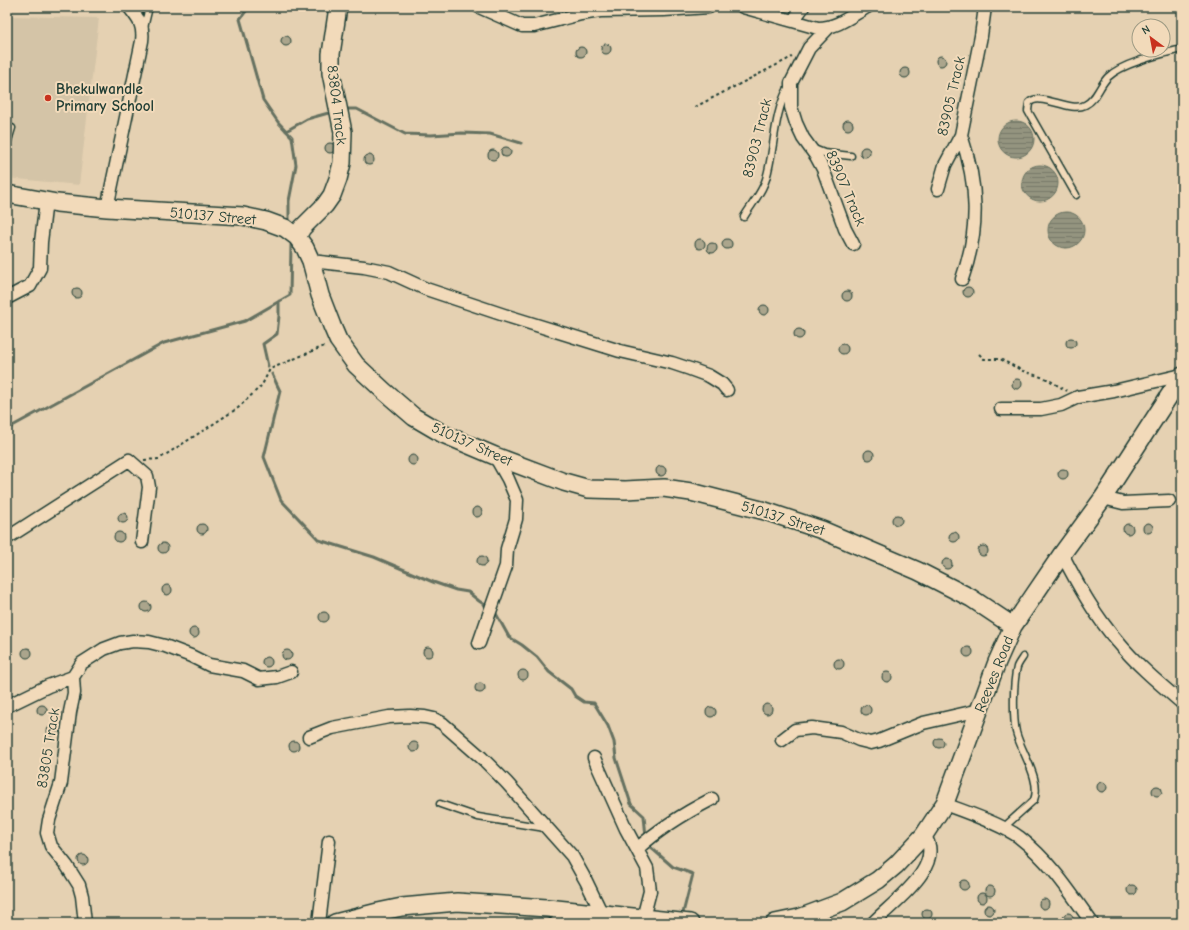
<svg xmlns="http://www.w3.org/2000/svg" width="1189" height="930" font-family="'Comic Neue',sans-serif">
<style>
.built{fill:#d4c4a7}
.water{fill:url(#water-rules);stroke:#657161}
.lines{fill:none;stroke-linecap:round;stroke-linejoin:round}
.stream{stroke:#657161;stroke-width:3}
.building{fill:#aba58c;stroke:#1f3d34}
.lane-casing{stroke:#1f3d34;stroke-width:9}
.street-casing{stroke:#1f3d34;stroke-width:15}
.secondary-casing{stroke:#1f3d34;stroke-width:20}
.path{stroke:#1f3d34;stroke-width:2;stroke-dasharray:3 3;stroke-linecap:butt}
.lane{stroke:#f2daba;stroke-width:6}
.street{stroke:#f2daba;stroke-width:12}
.secondary{stroke:#f2daba;stroke-width:17}
.poi-dot{fill:#c8321e;stroke:#f2daba;stroke-width:1.5}
.labels{text-anchor:middle;dominant-baseline:central;stroke-width:4;stroke-linejoin:round;paint-order:stroke}
.poi-label{font-size:15px;font-weight:bold;fill:#1f3d34;stroke:#f2daba;text-anchor:start}
.street-label{font-size:15px;fill:#1f3d34;stroke:#f2daba}
</style>
<defs>
<pattern id="water-rules" width="6" height="5" patternUnits="userSpaceOnUse"><rect width="6" height="5" fill="#94947f"/><path d="M0 2.5h6" fill="none" stroke="#787a69"/></pattern>
</defs>
<rect width="100%" height="100%" fill="#e5d1b2"/>
<filter id="ink" filterUnits="userSpaceOnUse"><feTurbulence type="fractalNoise" baseFrequency=".025" numOctaves="2"/><feDisplacementMap in="SourceGraphic" scale="8" xChannelSelector="R" yChannelSelector="G"/><feConvolveMatrix kernelMatrix="1 2 1 2 8 2 1 2 1" color-interpolation-filters="sRGB"/></filter>
<g filter="url(#ink)">
<path class="built" d="M7,16L99,18L79,185L7,178Z"/>
<path class="water" d="M998 139a18 18 0 1 1 36 0a18 18 0 1 1-36 0Z
M1022 183a18 18 0 1 1 36 0a18 18 0 1 1-36 0Z
M1048 230a18 18 0 1 1 36 0a18 18 0 1 1-36 0Z"/>
<g class="lines">
<path class="stream" d="M249,7L240,19L263,100L278,122L292,137L296,165L289,201V223
M344,109H357L405,134L431,135L462,133L490,134L521,143
M286,131L307,119L332,112
M268,366L263,344L277,334L279,316V301
M272,374L280,391L264,457L281,500L319,540L374,557L433,582L456,590L468,592L479,601L485,605L489,606
M7,429L164,343L245,321L290,295L291,245
M494,610L509,637L522,645L537,657L549,672L571,689L575,696L584,702L594,703L608,726L614,742L616,758L631,804L644,816L646,837
M648,845L673,867L693,874L683,913"/>
</g>
<path class="building" d="M281 41a5 5 0 1 1 10 0a5 5 0 1 1-10 0Z
M601 49a5 5 0 1 1 10 0a5 5 0 1 1-10 0Z
M576 52a5 5 0 1 1 10 0a5 5 0 1 1-10 0Z
M936 61a5 5 0 1 1 10 0a5 5 0 1 1-10 0Z
M900 73a5 5 0 1 1 10 0a5 5 0 1 1-10 0Z
M843 125a5 5 0 1 1 10 0a5 5 0 1 1-10 0Z
M325 148a5 5 0 1 1 10 0a5 5 0 1 1-10 0Z
M501 152a5 5 0 1 1 10 0a5 5 0 1 1-10 0Z
M860 152a5 5 0 1 1 10 0a5 5 0 1 1-10 0Z
M488 155a5 5 0 1 1 10 0a5 5 0 1 1-10 0Z
M364 160a5 5 0 1 1 10 0a5 5 0 1 1-10 0Z
M722 244a5 5 0 1 1 10 0a5 5 0 1 1-10 0Z
M695 244a5 5 0 1 1 10 0a5 5 0 1 1-10 0Z
M707 248a5 5 0 1 1 10 0a5 5 0 1 1-10 0Z
M963 292a5 5 0 1 1 10 0a5 5 0 1 1-10 0Z
M72 293a5 5 0 1 1 10 0a5 5 0 1 1-10 0Z
M842 296a5 5 0 1 1 10 0a5 5 0 1 1-10 0Z
M759 310a5 5 0 1 1 10 0a5 5 0 1 1-10 0Z
M794 334a5 5 0 1 1 10 0a5 5 0 1 1-10 0Z
M1066 343a5 5 0 1 1 10 0a5 5 0 1 1-10 0Z
M838 349a5 5 0 1 1 10 0a5 5 0 1 1-10 0Z
M1012 384a5 5 0 1 1 10 0a5 5 0 1 1-10 0Z
M864 455a5 5 0 1 1 10 0a5 5 0 1 1-10 0Z
M408 460a5 5 0 1 1 10 0a5 5 0 1 1-10 0Z
M656 471a5 5 0 1 1 10 0a5 5 0 1 1-10 0Z
M1058 474a5 5 0 1 1 10 0a5 5 0 1 1-10 0Z
M472 512a5 5 0 1 1 10 0a5 5 0 1 1-10 0Z
M118 518a5 5 0 1 1 10 0a5 5 0 1 1-10 0Z
M892 520a5 5 0 1 1 10 0a5 5 0 1 1-10 0Z
M1143 528a5 5 0 1 1 10 0a5 5 0 1 1-10 0Z
M197 529a5 5 0 1 1 10 0a5 5 0 1 1-10 0Z
M1123 529a5 5 0 1 1 10 0a5 5 0 1 1-10 0Z
M949 537a5 5 0 1 1 10 0a5 5 0 1 1-10 0Z
M114 537a5 5 0 1 1 10 0a5 5 0 1 1-10 0Z
M158 548a5 5 0 1 1 10 0a5 5 0 1 1-10 0Z
M978 551a5 5 0 1 1 10 0a5 5 0 1 1-10 0Z
M477 561a5 5 0 1 1 10 0a5 5 0 1 1-10 0Z
M942 564a5 5 0 1 1 10 0a5 5 0 1 1-10 0Z
M162 590a5 5 0 1 1 10 0a5 5 0 1 1-10 0Z
M141 607a5 5 0 1 1 10 0a5 5 0 1 1-10 0Z
M319 617a5 5 0 1 1 10 0a5 5 0 1 1-10 0Z
M189 633a5 5 0 1 1 10 0a5 5 0 1 1-10 0Z
M963 652a5 5 0 1 1 10 0a5 5 0 1 1-10 0Z
M423 652a5 5 0 1 1 10 0a5 5 0 1 1-10 0Z
M22 653a5 5 0 1 1 10 0a5 5 0 1 1-10 0Z
M282 655a5 5 0 1 1 10 0a5 5 0 1 1-10 0Z
M262 662a5 5 0 1 1 10 0a5 5 0 1 1-10 0Z
M834 664a5 5 0 1 1 10 0a5 5 0 1 1-10 0Z
M518 675a5 5 0 1 1 10 0a5 5 0 1 1-10 0Z
M882 677a5 5 0 1 1 10 0a5 5 0 1 1-10 0Z
M475 688a5 5 0 1 1 10 0a5 5 0 1 1-10 0Z
M762 709a5 5 0 1 1 10 0a5 5 0 1 1-10 0Z
M861 710a5 5 0 1 1 10 0a5 5 0 1 1-10 0Z
M37 710a5 5 0 1 1 10 0a5 5 0 1 1-10 0Z
M706 712a5 5 0 1 1 10 0a5 5 0 1 1-10 0Z
M47 731a5 5 0 1 1 10 0a5 5 0 1 1-10 0Z
M934 743a5 5 0 1 1 10 0a5 5 0 1 1-10 0Z
M289 746a5 5 0 1 1 10 0a5 5 0 1 1-10 0Z
M409 747a5 5 0 1 1 10 0a5 5 0 1 1-10 0Z
M1097 787a5 5 0 1 1 10 0a5 5 0 1 1-10 0Z
M1152 791a5 5 0 1 1 10 0a5 5 0 1 1-10 0Z
M78 860a5 5 0 1 1 10 0a5 5 0 1 1-10 0Z
M959 885a5 5 0 1 1 10 0a5 5 0 1 1-10 0Z
M1127 890a5 5 0 1 1 10 0a5 5 0 1 1-10 0Z
M985 891a5 5 0 1 1 10 0a5 5 0 1 1-10 0Z
M977 898a5 5 0 1 1 10 0a5 5 0 1 1-10 0Z
M1039 904a5 5 0 1 1 10 0a5 5 0 1 1-10 0Z
M984 910a5 5 0 1 1 10 0a5 5 0 1 1-10 0Z
M922 914a5 5 0 1 1 10 0a5 5 0 1 1-10 0Z
M1063 918a5 5 0 1 1 10 0a5 5 0 1 1-10 0Z"/>
<g class="lines">
<defs>
<path id="lane" d="M144,28L149,7
M7,144L12,128
M814,149L824,153L851,156
M1076,195L1028,111L1029,103C1039,91 1070,113 1085,105C1097,99 1099,86 1108,77C1122,63 1162,54 1182,49
M744,217C751,205 762,193 766,179C775,149 773,116 788,88
M440,804L478,817L545,828
M1003,828L1034,800C1042,780 1021,752 1016,732C1013,717 1013,683 1017,667C1018,664 1021,660 1023,657
M551,923L564,912"/>
<path id="street" d="M479,7L522,26H534L581,14L600,11L664,10L709,7
M743,7L818,28C837,28 851,16 867,7
M793,21L803,7
M828,28L809,48L791,83V107L796,123L803,138L816,156L823,169L845,229L853,244
M961,135C978,185 980,229 962,279
M938,189L945,165L961,135L981,36L985,7
M107,208L142,41C144,25 139,20 129,7
M311,261L364,267L389,272L426,289L504,315L620,351L672,363L690,369L709,376L722,384L727,390
M7,298L30,286L40,268L41,242L46,201
M1001,409H1041L1061,405L1078,397L1114,391L1182,375
M1103,498L1123,503L1169,501
M7,538L129,460L147,476L149,487L142,542
M1062,554C1078,585 1095,616 1118,642C1137,665 1160,684 1182,703
M479,643L506,566L507,549L516,519L517,500L508,479L495,456
M73,677L74,693L70,712L61,783L49,820L47,833L51,846L67,866L79,885L82,896L85,923
M7,706L48,686L73,677L82,663L104,649L120,643L133,641L149,642L165,646L191,656L209,665L243,671L259,679L277,677L291,672
M309,737L332,728L389,717L410,716L425,717L434,719L442,723L482,758L506,782L572,856L586,881L602,914
M782,740L795,730L812,728L841,732L859,740L871,743L879,741L923,723L980,710
M594,758L626,829L647,868L650,891L643,918
M944,804C966,812 1001,824 1019,837C1050,861 1070,892 1092,923
M637,849C660,828 685,813 712,799
M319,923L329,841
M873,923C892,903 947,866 924,835"/>
<path id="secondary" d="M7,194L57,203L107,208L243,216L266,221L285,228L297,237L305,248L311,261L320,295L332,326L338,340L356,365L385,392L414,417L443,434L495,456L564,482L589,489L625,490L664,488L691,492L765,511L822,530L918,571L971,598L1013,626
M297,237L302,228L325,205L332,195L338,179L342,163L343,132L331,73V54L338,7
M335,923L378,912L402,907L457,902L547,908L690,923
M775,923L799,918L842,902L878,880L896,865L924,835L945,803L997,662L1013,626L1062,554L1103,498L1182,376"/>
</defs>
<use href="#lane" class="lane-casing"/>
<use href="#street" class="street-casing"/>
<use href="#secondary" class="secondary-casing"/>
<path class="path" d="M695,107L792,57
M979,354L984,359H1000L1023,371L1047,379L1067,391
M144,460L159,459L238,408L262,385L270,369L327,345"/>
<use href="#lane" class="lane"/>
<use href="#street" class="street"/>
<use href="#secondary" class="secondary"/>
</g>
</g>
<circle class="poi-dot" cx="48" cy="98" r="4"/>
<g class="labels">
<g class="poi-label">
<text x="56" y="89">Bhekulwandle<tspan x="56" dy="17">Primary School</tspan></text>
</g>
<g class="street-label">
<text transform="translate(951 96) rotate(-77)">83905 Track</text>
<text transform="translate(337 105) rotate(83)">83804 Track</text>
<text transform="translate(757 138) rotate(-76)">83903 Track</text>
<text transform="translate(846 188) rotate(67)">83907 Track</text>
<text transform="translate(213 216) rotate(5)">510137 Street</text>
<text transform="translate(472 444) rotate(24)">510137 Street</text>
<text transform="translate(783 518) rotate(17)">510137 Street</text>
<text transform="translate(994 674) rotate(-68)">Reeves Road</text>
<text transform="translate(48 748) rotate(-81)">83805 Track</text>
</g>
</g>
<rect width="1189" height="930" fill="none" stroke="#f2daba" stroke-width="24"/>
<rect x="12" y="12" width="1165" height="906" fill="none" stroke="#1f3d34" stroke-width="1.5" filter="url(#ink)"/>
<g transform="translate(1151 38) rotate(328)"><circle r="19" fill="#f2daba" stroke="#9e9b84"/>
<path d="M0-3L7 15L0 10L-7 15Z" fill="#c8321e"/>
<text y="-6" font-size="11" font-weight="bold" text-anchor="middle" fill="#1f3d34">N</text>
</g>
</svg>
